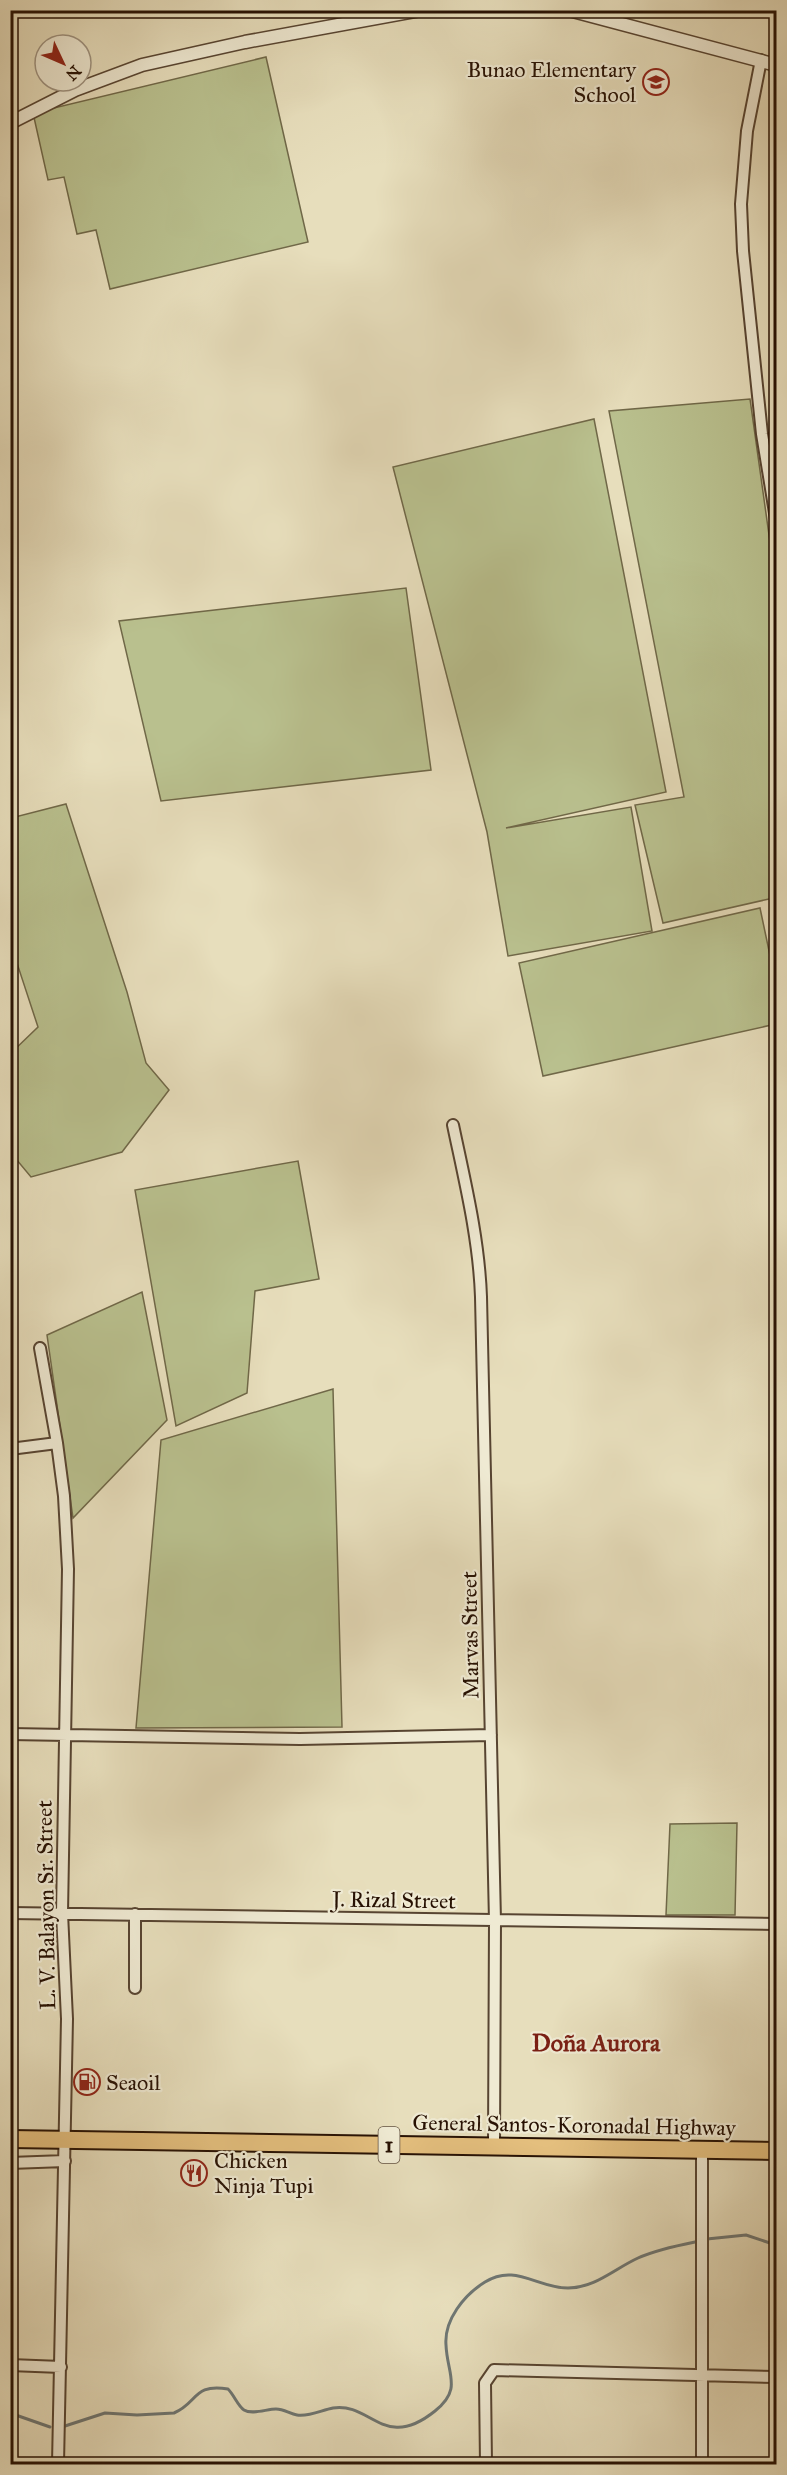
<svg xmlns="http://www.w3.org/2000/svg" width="787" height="2475" font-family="'IM FELL Great Primer',serif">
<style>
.green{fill:#b9c08e;stroke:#706848;stroke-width:1.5}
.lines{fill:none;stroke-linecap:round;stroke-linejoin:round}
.stream{stroke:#6e7673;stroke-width:3}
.minor-casing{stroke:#574431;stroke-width:14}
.tertiary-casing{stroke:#574431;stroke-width:15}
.trunk-casing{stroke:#271103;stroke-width:20}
.minor{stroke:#efead3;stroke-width:10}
.tertiary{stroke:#efead3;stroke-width:12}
.trunk{stroke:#e4bf7e;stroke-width:16}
.labels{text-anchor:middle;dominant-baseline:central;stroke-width:4.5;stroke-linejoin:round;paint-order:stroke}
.shield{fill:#efead3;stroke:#635241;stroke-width:1.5}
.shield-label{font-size:21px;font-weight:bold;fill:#271103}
.poi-label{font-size:22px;fill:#271103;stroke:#efead3;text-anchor:start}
.street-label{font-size:22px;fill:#271103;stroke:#efead3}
.neighbourhood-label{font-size:24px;font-weight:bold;fill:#7a1f14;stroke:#efead3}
</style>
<rect width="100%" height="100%" fill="#e7debc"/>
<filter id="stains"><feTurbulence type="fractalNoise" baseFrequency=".00333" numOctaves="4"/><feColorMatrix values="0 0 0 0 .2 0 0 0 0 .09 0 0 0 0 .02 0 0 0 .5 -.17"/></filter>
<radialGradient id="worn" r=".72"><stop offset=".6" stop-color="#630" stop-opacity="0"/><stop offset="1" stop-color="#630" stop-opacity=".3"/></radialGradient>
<path class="green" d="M266,57L308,242L110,289L96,230L77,234L64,177L48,180L33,113Z
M750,399L776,585V894L769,899L663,923L635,805L684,797L609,411Z
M594,419L666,792L506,828L631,807L652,931L508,956L487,832L393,467Z
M406,588L431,770L161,801L119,621Z
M66,804L127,992L146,1063L169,1090L122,1152L31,1177L11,1153V1053L38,1027L11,945V818Z
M760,908L776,984V1024L543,1076L519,963Z
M298,1161L319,1279L255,1291L247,1393L176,1426L135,1190Z
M142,1292L167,1420L73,1518L47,1335Z
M333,1389L342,1727L136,1728L161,1440Z
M737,1823L735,1915H666L670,1824Z"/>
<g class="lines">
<path class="stream" d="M707,2239L746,2235L776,2245
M10,2413L50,2427
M65,2426L105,2413L137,2415L174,2413C198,2403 193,2383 228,2389C234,2395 238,2406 244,2410C252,2415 267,2409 276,2409C284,2409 290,2414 297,2415C309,2417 322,2410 333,2408C371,2402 384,2452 435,2411C463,2389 447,2374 446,2345C444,2320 464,2295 485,2282C515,2263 537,2288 568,2288C595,2288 614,2269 638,2258C656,2250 675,2246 695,2242"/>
<defs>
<path id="minor" d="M761,60L747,131L741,204L743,251L762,434L776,519
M453,1125C465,1182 479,1239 481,1297L495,1921L494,2146
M40,1348L57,1443L64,1496L68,1569L62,1913L67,2019L58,2464
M10,1449L57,1443
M10,1734L300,1739L491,1735
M10,1913L776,1924
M135,1914V1988
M702,2150V2464
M10,2163L65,2161
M10,2365L61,2367
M486,2464L485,2383L494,2370L776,2377"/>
<path id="tertiary" d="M569,10L776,65
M10,123L75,90L142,65L245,42L420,10"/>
<path id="trunk" d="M10,2139L776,2151"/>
</defs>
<use href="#minor" class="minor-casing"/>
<use href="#tertiary" class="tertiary-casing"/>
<use href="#trunk" class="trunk-casing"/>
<use href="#minor" class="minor"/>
<use href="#tertiary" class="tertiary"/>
<use href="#trunk" class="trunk"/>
</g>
<defs>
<symbol id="school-ring" viewBox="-11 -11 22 22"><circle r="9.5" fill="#efead3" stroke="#8f2418" stroke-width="1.5"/><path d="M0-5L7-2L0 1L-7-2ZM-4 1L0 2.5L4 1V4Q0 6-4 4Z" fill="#8f2418"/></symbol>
<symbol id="fuel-ring" viewBox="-11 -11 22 22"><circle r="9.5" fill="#efead3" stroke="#8f2418" stroke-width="1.5"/><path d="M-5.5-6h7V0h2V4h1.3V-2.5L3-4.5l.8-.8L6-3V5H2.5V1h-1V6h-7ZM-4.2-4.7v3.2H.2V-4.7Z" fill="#8f2418"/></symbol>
<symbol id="restaurant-ring" viewBox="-11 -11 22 22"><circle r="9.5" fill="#efead3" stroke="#8f2418" stroke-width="1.5"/><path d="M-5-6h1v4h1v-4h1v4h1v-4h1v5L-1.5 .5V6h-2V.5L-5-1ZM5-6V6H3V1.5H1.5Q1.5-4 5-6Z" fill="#8f2418"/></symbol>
</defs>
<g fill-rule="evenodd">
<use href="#school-ring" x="641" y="67" width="30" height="30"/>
<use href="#fuel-ring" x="72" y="2067" width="30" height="30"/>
<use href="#restaurant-ring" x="179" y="2158" width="30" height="30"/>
</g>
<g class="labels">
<rect class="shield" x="378.5" y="2127" width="21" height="36" rx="4.5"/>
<g class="shield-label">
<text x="389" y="2145">1</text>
</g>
<g class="poi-label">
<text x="636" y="69" text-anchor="end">Bunao Elementary<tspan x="636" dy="25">School</tspan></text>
<text x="106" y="2082">Seaoil</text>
<text x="214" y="2160">Chicken<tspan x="214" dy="25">Ninja Tupi</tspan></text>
</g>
<g class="street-label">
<text transform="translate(470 1635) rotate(-91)">Marvas Street</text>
<text transform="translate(394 1900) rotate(1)">J. Rizal Street</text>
<text transform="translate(46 1905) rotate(-91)">L. V. Balayon Sr. Street</text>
<text transform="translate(574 2125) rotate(1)">General Santos-Koronadal Highway</text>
</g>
<g class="neighbourhood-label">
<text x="596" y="2043">Doña Aurora</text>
</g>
</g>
<rect width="787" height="2475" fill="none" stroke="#e7debc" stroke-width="36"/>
<rect x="12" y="12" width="763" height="2451" fill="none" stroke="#271103" stroke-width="3"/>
<rect x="18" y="18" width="751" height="2439" fill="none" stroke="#271103" stroke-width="1.5"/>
<g transform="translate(63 63) rotate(134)"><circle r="28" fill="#efead3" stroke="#9f9380" stroke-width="1.5"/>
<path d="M0-4.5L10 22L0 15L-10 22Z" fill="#8f2418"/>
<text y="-9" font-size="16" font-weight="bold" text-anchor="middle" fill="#271103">N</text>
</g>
<rect width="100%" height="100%" filter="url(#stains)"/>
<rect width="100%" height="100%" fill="url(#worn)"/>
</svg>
